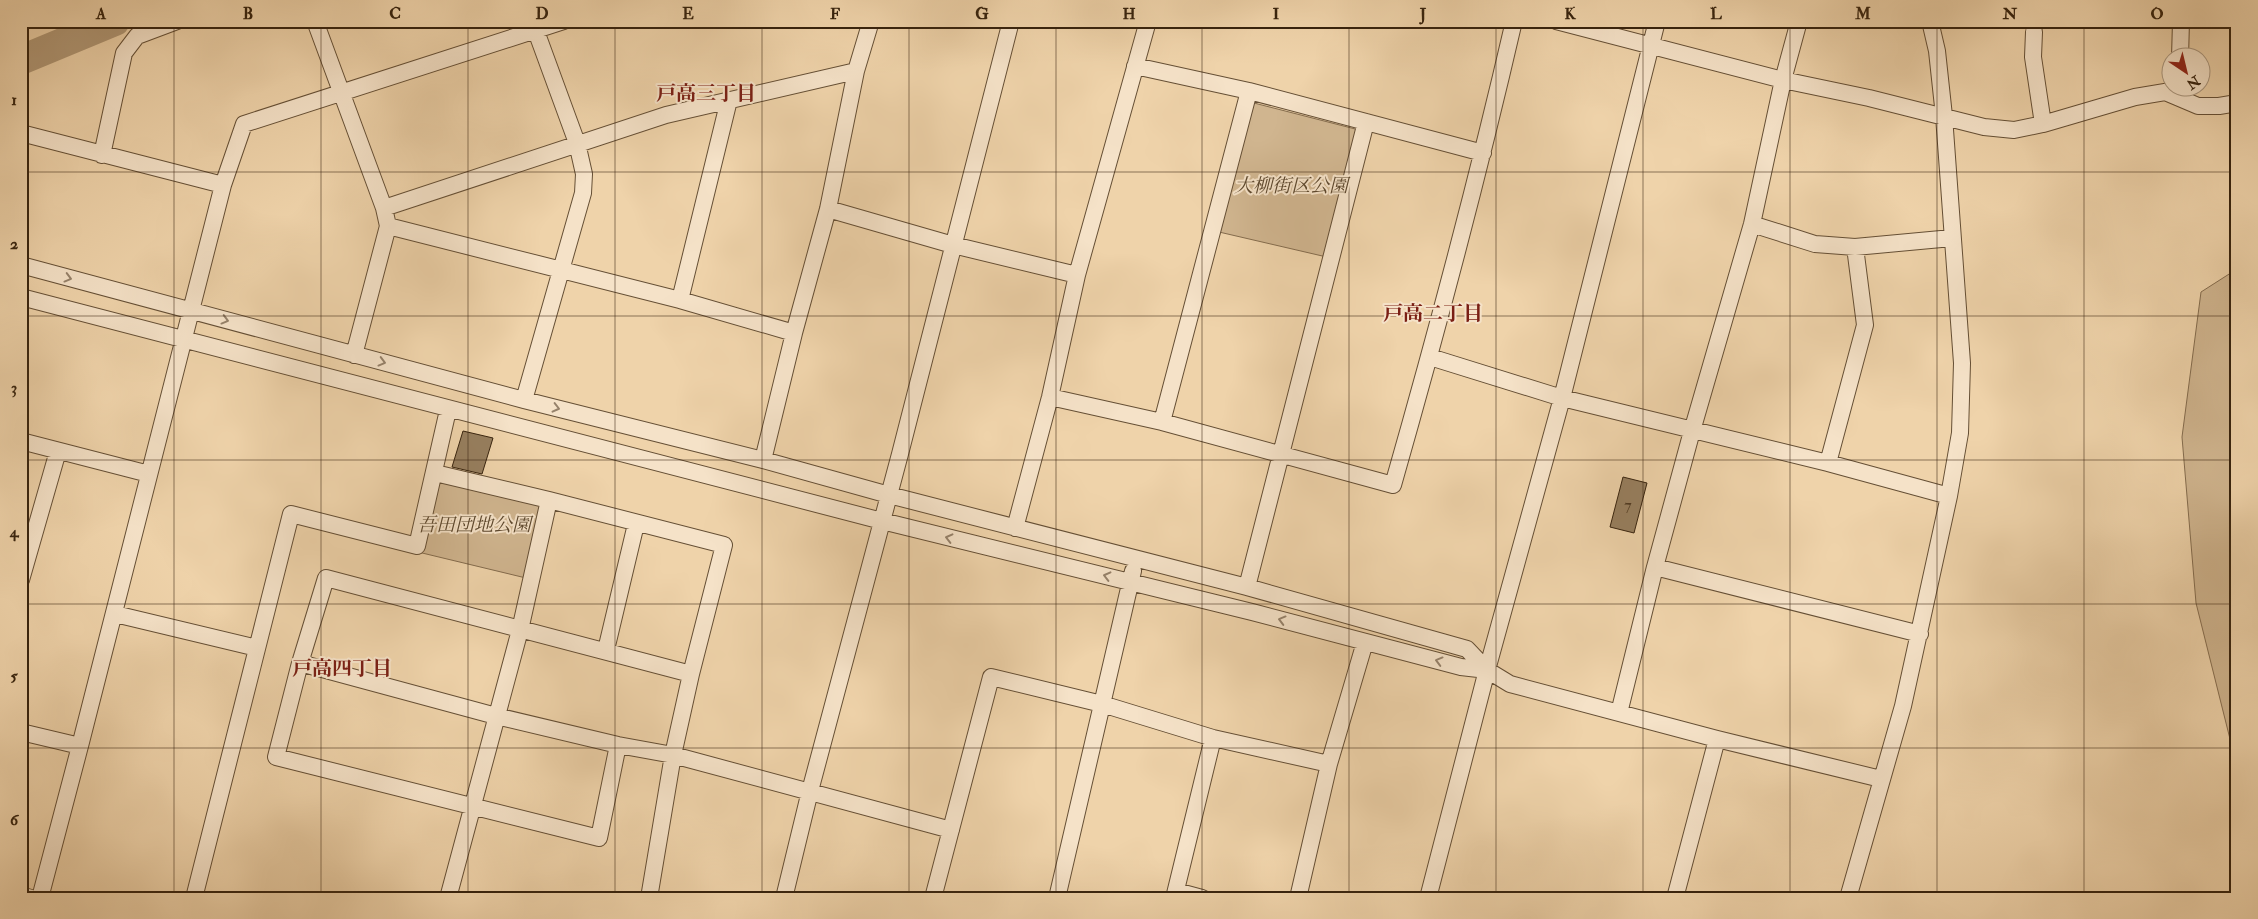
<svg xmlns="http://www.w3.org/2000/svg" width="2258" height="919" font-family="'IM FELL Double Pica','Noto Serif JP',serif">
<style>
.green{fill:#d0b58f;stroke:#846c4e}
.lines{fill:none;stroke-linecap:round;stroke-linejoin:round}
.river{stroke:#b09775;stroke-width:30}
.building{fill:#977f5f;stroke:#37230e}
.minor-casing{stroke:#654f35;stroke-width:18}
.minor{stroke:#f5e2c8;stroke-width:16}
.oneway{stroke:#96826b}
.grid{fill:none;stroke:#37230e;stroke-width:1;stroke-opacity:0.55}
.labels{text-anchor:middle;dominant-baseline:central;stroke-width:4;stroke-linejoin:round;paint-order:stroke}
.number-label{font-size:16px;fill:#4f3a22}
.park-label{font-size:19px;font-style:italic;fill:#5d482e;stroke:#f5e2c8}
.neighbourhood-label{font-size:20px;font-weight:bold;fill:#7a1f14;stroke:#f5e2c8}
.neatline{fill:none;stroke:#37230e;stroke-width:2}
.grid-label{font-size:16px;text-anchor:middle;font-weight:bold;fill:#37230e}
</style>
<rect width="100%" height="100%" fill="#efd3aa"/>
<filter id="stains"><feTurbulence type="fractalNoise" baseFrequency=".004" numOctaves="4"/><feColorMatrix values="0 0 0 0 .2 0 0 0 0 .09 0 0 0 0 .02 0 0 0 .5 -.17"/></filter>
<radialGradient id="worn" r=".72"><stop offset=".6" stop-color="#630" stop-opacity="0"/><stop offset="1" stop-color="#630" stop-opacity=".3"/></radialGradient>
<path class="green" d="M1254,103L1363,131L1331,258L1219,232Z
M2237,269V767L2196,603L2182,437L2201,292Z
M439,474L543,504L526,578L418,552Z
M2237,770V898H2229Z"/>
<g class="lines">
<path class="river" d="M21,60L115,21"/>
</g>
<path class="building" d="M463,431L493,438L482,474L452,467Z
M1623,477L1647,483L1634,533L1610,527Z"/>
<g class="lines">
<defs>
<path id="minor" d="M315,21L384,208L388,226L354,355
M1556,21L1783,80L1869,98L1984,127L2014,130L2043,124L2135,97L2165,92L2198,106H2219L2237,103
M2034,32L2033,57L2043,124
M2180,58L2181,21
M1135,66L1249,91L1483,153
M21,133L223,185
M102,155L124,53L137,36L177,21
M384,208L666,115L856,71
M828,209L953,245L1077,275
M1752,224L1815,244L1855,247L1952,238
M388,226L680,300L794,333
M21,265L524,400L763,460L889,495L1247,587L1467,649L1487,670L1510,684L1717,739L1881,779
M21,297L882,521L1252,612L1461,667L1487,670
M680,300L729,100
M1430,357L1562,398L1828,463L1949,496
M1050,397L1162,422L1393,485C1437,331 1478,177 1514,21
M524,400L583,193L584,174L577,143L536,31
M1162,422L1249,91
M21,441L149,474
M763,460L794,333L828,209L856,71L871,21
M1828,463L1865,325L1855,247
M435,473L549,500L724,545L691,674L673,755L649,898
M1015,528L1050,397L1077,275L1148,21
M1655,567L1920,634
M21,580L58,451
M1247,587L1366,122
M115,614L257,648
M606,650L636,524
M300,663L496,716L618,745L673,755L951,830
M1619,713L1655,567L1692,431L1752,224L1783,80L1799,21
M21,732L80,746L40,898
M618,745L599,838L276,757L300,663L326,578L691,674
M80,746L223,185L244,124L564,21
M1176,891L1202,898
M21,895L31,898
M194,898L291,514L417,546L448,410
M448,898L520,630L549,500
M784,898L810,791L900,454L1011,21
M933,898L991,677L1102,704L1213,738L1329,764
M1057,898L1133,571
M1174,898L1213,738
M1298,898L1329,764L1365,642
M1428,898L1487,670L1562,398L1657,21
M1675,898L1717,739
M1848,898L1903,706L1949,496L1960,433L1962,363L1944,116L1937,51L1930,21"/>
</defs>
<use href="#minor" class="minor-casing"/>
<use href="#minor" class="minor"/>
</g>
<defs><path id="oneway-chevron" d="M-2-3.5L2.5 0L-2 3.5" fill="none" stroke-width="1.6" stroke-linecap="round" stroke-linejoin="round" transform="scale(1.25)"/></defs>
<g class="oneway">
<use href="#oneway-chevron" transform="translate(68 278) rotate(15)"/>
<use href="#oneway-chevron" transform="translate(225 320) rotate(15)"/>
<use href="#oneway-chevron" transform="translate(382 362) rotate(15)"/>
<use href="#oneway-chevron" transform="translate(556 408) rotate(14)"/>
<use href="#oneway-chevron" transform="translate(949 538) rotate(-166)"/>
<use href="#oneway-chevron" transform="translate(1107 576) rotate(-166)"/>
<use href="#oneway-chevron" transform="translate(1282 620) rotate(-165)"/>
<use href="#oneway-chevron" transform="translate(1439 661) rotate(-165)"/>
</g>
<path class="grid" d="M174,21V898M321,21V898M468,21V898M615,21V898M762,21V898M909,21V898M1056,21V898M1202,21V898M1349,21V898M1496,21V898M1643,21V898M1790,21V898M1937,21V898M2084,21V898M21,172H2237M21,316H2237M21,460H2237M21,604H2237M21,748H2237"/>
<g class="labels">
<g class="number-label">
<text x="1628" y="505">7</text>
</g>
<g class="park-label">
<text x="1291" y="186">大柳街区公園</text>
<text x="474" y="525">吾田団地公園</text>
</g>
<g class="neighbourhood-label">
<text x="706" y="93">戸高三丁目</text>
<text x="1433" y="313">戸高二丁目</text>
<text x="342" y="668">戸高四丁目</text>
</g>
</g>
<rect width="2258" height="919" fill="none" stroke="#efd3aa" stroke-width="55"/>
<g transform="translate(2186 72) rotate(145)"><circle r="24" fill="#f5e2c8" stroke="#a9967e"/>
<path d="M0-4L9 19L0 12L-9 19Z" fill="#8f2418"/>
<text y="-8" font-size="14" font-weight="bold" text-anchor="middle" fill="#37230e">N</text>
</g>
<rect x="28" y="28" width="2202" height="864" class="neatline"/>
<g class="grid-label">
<text x="101" y="19">A</text>
<text x="248" y="19">B</text>
<text x="395" y="19">C</text>
<text x="542" y="19">D</text>
<text x="688" y="19">E</text>
<text x="835" y="19">F</text>
<text x="982" y="19">G</text>
<text x="1129" y="19">H</text>
<text x="1276" y="19">I</text>
<text x="1423" y="19">J</text>
<text x="1570" y="19">K</text>
<text x="1716" y="19">L</text>
<text x="1863" y="19">M</text>
<text x="2010" y="19">N</text>
<text x="2157" y="19">O</text>
<text x="14" y="105">1</text>
<text x="14" y="249">2</text>
<text x="14" y="393">3</text>
<text x="14" y="537">4</text>
<text x="14" y="681">5</text>
<text x="14" y="825">6</text>
</g>
<rect width="100%" height="100%" filter="url(#stains)"/>
<rect width="100%" height="100%" fill="url(#worn)"/>
</svg>
